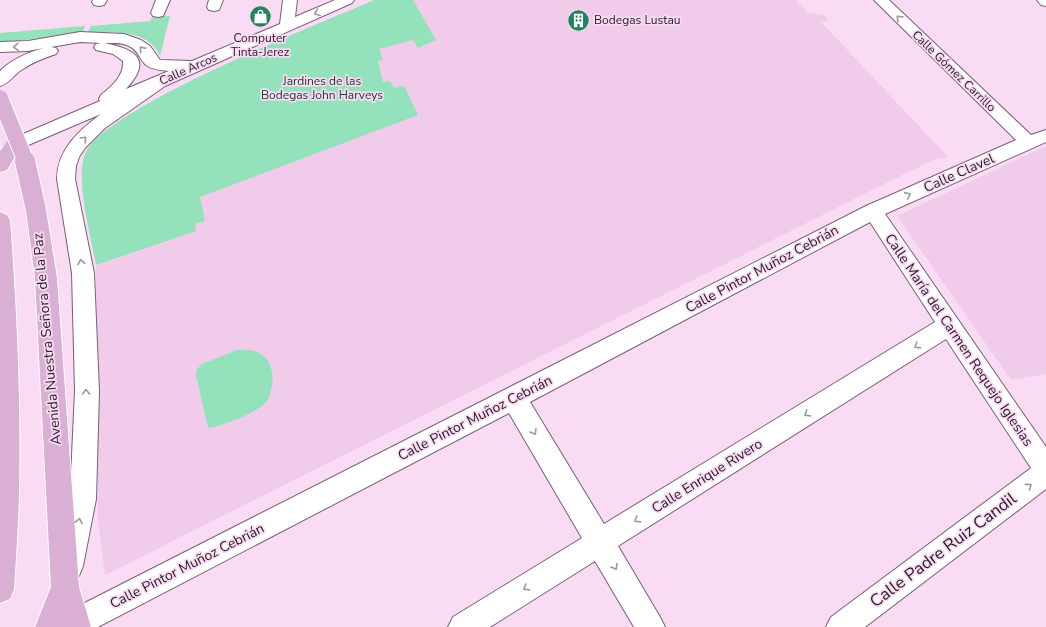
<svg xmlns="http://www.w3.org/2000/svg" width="1046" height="627" font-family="'Nunito Sans',sans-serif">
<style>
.built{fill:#f0ccea}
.green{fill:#94e2bb}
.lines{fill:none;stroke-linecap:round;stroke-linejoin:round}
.minor-casing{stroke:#795f75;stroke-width:2}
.tertiary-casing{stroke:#795f75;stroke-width:2}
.primary-casing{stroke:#fff;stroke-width:2}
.minor{fill:#fff;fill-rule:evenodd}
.tertiary{fill:#fff;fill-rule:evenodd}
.primary{fill:#d9b0d3;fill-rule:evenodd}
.primary-bridge-far1-casing{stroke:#fff;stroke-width:18;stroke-linecap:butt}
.primary-bridge-casing{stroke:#fff;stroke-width:22;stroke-linecap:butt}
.primary-bridge-far1{stroke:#d9b0d3;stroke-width:16}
.primary-bridge{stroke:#d9b0d3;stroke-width:20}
.oneway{stroke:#9d989c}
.labels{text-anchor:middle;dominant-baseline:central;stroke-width:3.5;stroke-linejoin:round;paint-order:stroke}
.far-poi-label{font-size:12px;fill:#251b23;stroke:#f9dbf4;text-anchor:start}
.far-street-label{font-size:12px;fill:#251b23;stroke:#f9dbf4}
.far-park-label{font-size:12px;fill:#12402c;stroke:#f9dbf4}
.street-label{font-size:14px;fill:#251b23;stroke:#f9dbf4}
.near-street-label{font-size:17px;fill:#251b23;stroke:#f9dbf4}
</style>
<rect width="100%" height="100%" fill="#f9dbf4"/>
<path class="built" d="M375,0H795L808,13L824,15L829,21L821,22L948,157L935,159L894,179L105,575L98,522L96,265L81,171L86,153L95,139L104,132L129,115L270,45Z
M1046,146V374L1011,380L897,216Z"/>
<path class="green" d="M374,0H413L436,40L418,48L413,40L379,49L383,60L378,61L383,82L390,81L394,88L404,86L418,115L200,197L205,221L195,224L196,231L96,265C91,237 75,180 85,154C103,108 322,23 374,0Z
M170,16L160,56C149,29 113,32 88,32L91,26L150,21L152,17Z
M85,26L83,32C55,34 28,42 0,41V33Z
M237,350C244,350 255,349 261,354C276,364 275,389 266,402C257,413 224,425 209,428L207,424L196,375L197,369L202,364Z"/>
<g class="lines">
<defs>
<path id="minor" d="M93,0H107L104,5L99,6L94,5L92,2Z
M156,0H170L163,16L158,17L153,16L151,13Z
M209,0H223L219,10L214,11L209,10L207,7Z
M874,0H889L1031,135L1046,130V142L885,214L1046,447V489L865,627H826L831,617L1031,468L946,339L618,546L660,617L665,627H634L595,561L490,627H448L453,617L582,538L509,413L98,627H62L60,623L65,613L866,206L1016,140ZM870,222L935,322L604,524L530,402Z
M1037,0H1046V6L1041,5Z"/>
<path id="tertiary" d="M283,0H297L295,17L335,0H354L352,3L165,86L105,128L85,148L79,157L76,166L75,179L94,273L99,391L96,499L83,566L79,576L69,580L59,576L55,566L70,499L75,391L72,273L57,179C57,150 79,130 101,114L19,149L13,151L7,149L4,145L7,141L100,101L99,99L101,95C112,86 124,76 123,61L113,54L96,50L94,47L96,44L101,43L80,42L51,47L56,48L58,51L56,54C44,58 33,62 23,69C14,74 9,84 0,86V71C12,59 27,53 43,48L28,51L0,52V42L28,41L80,32L124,34L141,40L150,46L160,60L192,61L280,24ZM104,43C113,43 122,42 129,46C138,50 139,58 145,64C151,70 162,70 169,71L126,89C153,60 136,49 104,43Z"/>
<path id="primary" d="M13,139L19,141L22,145L7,170L0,172V151L7,141Z
M36,203L43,205L46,210L57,278L79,587L91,627H35L51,587L35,278L26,210L29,205Z
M0,212L7,215L10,220C17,312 21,403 19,495C18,526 16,558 14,589L10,599L0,603Z"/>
</defs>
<use href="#minor" class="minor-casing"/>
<use href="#tertiary" class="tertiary-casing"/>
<use href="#primary" class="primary-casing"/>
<use href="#minor" class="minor"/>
<use href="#tertiary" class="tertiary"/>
<use href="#primary" class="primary"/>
<defs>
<path id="primary-bridge-far1" d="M0,98L26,162"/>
<path id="primary-bridge" d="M25,161L36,210"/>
</defs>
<use href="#primary-bridge-far1" class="primary-bridge-far1-casing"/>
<use href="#primary-bridge" class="primary-bridge-casing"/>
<use href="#primary-bridge-far1" class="primary-bridge-far1"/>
<use href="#primary-bridge" class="primary-bridge"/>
</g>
<defs><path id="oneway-chevron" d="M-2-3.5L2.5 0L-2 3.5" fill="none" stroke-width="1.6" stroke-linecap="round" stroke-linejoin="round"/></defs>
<g class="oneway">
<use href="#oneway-chevron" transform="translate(317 13) rotate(157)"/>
<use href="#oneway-chevron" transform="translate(899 18) rotate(-136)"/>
<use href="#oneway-chevron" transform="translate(16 47) rotate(176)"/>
<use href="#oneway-chevron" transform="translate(142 49) rotate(-131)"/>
<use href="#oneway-chevron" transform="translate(84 139) rotate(-46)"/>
<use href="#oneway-chevron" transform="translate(908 195) rotate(-24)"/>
<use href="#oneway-chevron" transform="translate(81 262) rotate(-100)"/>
<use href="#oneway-chevron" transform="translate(917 346) rotate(148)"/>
<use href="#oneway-chevron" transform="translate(86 392) rotate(-90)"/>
<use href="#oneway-chevron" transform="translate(807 414) rotate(148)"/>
<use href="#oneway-chevron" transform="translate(534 432) rotate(59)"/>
<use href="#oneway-chevron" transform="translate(1029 486) rotate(-37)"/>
<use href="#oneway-chevron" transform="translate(637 520) rotate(148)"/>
<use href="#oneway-chevron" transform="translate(79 521) rotate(-78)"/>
<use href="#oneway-chevron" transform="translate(615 567) rotate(59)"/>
<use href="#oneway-chevron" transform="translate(526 588) rotate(148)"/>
</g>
<defs>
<symbol id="shop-disc" viewBox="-11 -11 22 22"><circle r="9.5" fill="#23845c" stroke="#f9dbf4"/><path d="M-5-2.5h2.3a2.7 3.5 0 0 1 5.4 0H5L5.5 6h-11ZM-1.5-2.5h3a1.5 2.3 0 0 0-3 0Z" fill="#fff"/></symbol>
<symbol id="building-disc" viewBox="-11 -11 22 22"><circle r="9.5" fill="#23845c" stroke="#f9dbf4"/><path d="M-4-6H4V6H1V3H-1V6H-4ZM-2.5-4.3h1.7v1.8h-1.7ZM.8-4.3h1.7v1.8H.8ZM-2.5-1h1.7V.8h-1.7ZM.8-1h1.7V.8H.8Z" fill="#fff"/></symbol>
</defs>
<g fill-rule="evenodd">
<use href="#shop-disc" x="248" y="4" width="25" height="25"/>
<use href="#building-disc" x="566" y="8" width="25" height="25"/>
</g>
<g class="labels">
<g class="far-poi-label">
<text x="594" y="20">Bodegas Lustau</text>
<text x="260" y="38" text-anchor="middle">Computer<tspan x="260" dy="14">Tinta-Jerez</tspan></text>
</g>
<g class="far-street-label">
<text transform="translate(188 69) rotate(-24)">Calle Arcos</text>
<text transform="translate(954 71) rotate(44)">Calle Gómez Carrillo</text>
</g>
<g class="far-park-label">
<text x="322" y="81">Jardines de las<tspan x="322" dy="14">Bodegas John Harveys</tspan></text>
</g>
<g class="street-label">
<text transform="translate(959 173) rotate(-24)">Calle Clavel</text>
<text transform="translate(762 269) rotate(-28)">Calle Pintor Muñoz Cebrián</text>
<text transform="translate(47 339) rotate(-95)">Avenida Nuestra Señora de la Paz</text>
<text transform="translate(959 340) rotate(56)">Calle María del Carmen Requejo Iglesias</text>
<text transform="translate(475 418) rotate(-27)">Calle Pintor Muñoz Cebrián</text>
<text transform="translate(707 476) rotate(-32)">Calle Enrique Rivero</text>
<text transform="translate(187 566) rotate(-27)">Calle Pintor Muñoz Cebrián</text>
</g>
<g class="near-street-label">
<text transform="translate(943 550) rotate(-37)">Calle Padre Ruiz Candil</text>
</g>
</g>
</svg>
